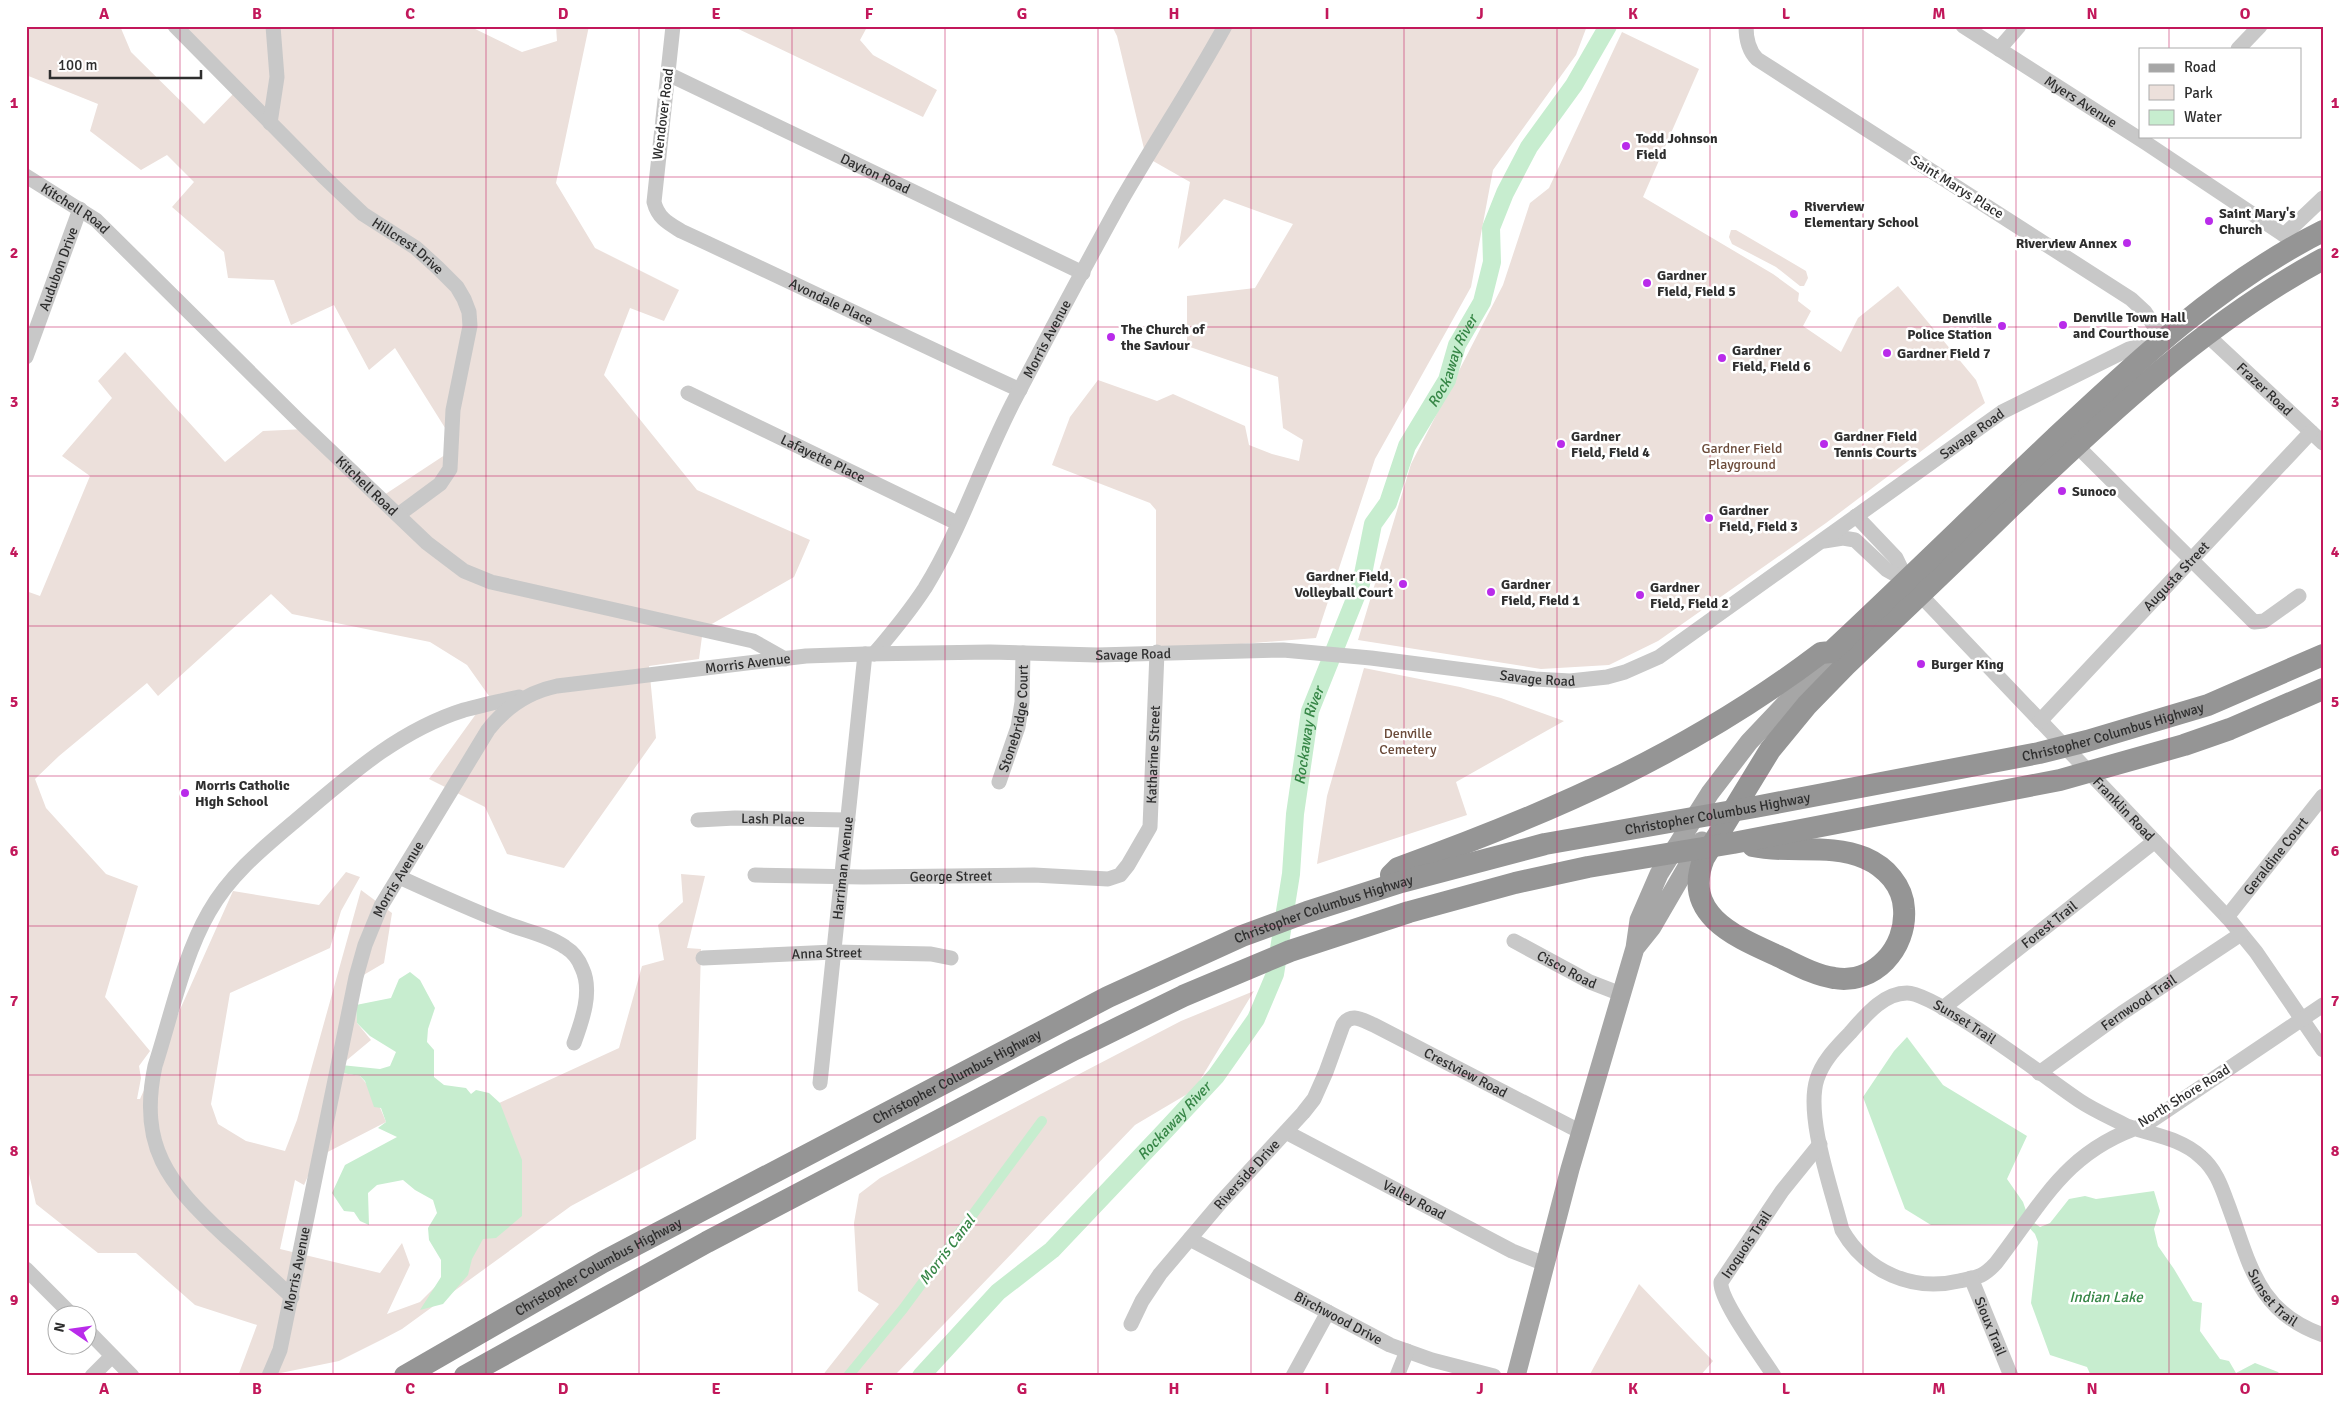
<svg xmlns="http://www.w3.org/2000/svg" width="2349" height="1402" font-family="Signika,sans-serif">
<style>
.green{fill:#ece0db}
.water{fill:#c7edcf}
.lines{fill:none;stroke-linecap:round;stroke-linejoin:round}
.canal{stroke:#c7edcf;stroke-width:10}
.river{stroke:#c7edcf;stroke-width:18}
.minor{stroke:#c8c8c8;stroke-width:15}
.major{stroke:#a6a6a6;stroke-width:19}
.highway{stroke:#959595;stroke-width:22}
.grid{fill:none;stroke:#c2185b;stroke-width:1;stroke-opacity:0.55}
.poi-dot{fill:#b92bea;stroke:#fff;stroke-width:2}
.labels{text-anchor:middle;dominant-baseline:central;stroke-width:5;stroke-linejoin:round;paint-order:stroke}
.street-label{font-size:14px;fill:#2e2e2e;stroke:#fff}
.poi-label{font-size:14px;font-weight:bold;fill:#2e2e2e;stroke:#fff;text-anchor:start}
.park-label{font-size:14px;fill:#6b4b3a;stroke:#fff}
.water-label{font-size:15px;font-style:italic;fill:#368646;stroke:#fff}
.neatline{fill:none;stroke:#c2185b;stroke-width:2}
.grid-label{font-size:16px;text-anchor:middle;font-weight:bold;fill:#c2185b}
</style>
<rect width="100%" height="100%" fill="#fff"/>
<path class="green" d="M26,26H120L131,52L204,124L236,91L173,26H469L522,52L557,41L556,26H589L556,183L595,248L679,290L664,321L630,308L604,375L697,490L810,540L794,577L703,629L699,659L649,666L656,738L564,868L507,854L485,807L429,779L489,696L467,665L430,642L292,614L271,594L158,696L147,683L59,756L35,779L46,808L106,874L138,886L105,997L150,1051L139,1066L141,1078L137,1099H140L233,891L319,905L346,872L360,877L341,911L330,948L230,993L211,1104L218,1124L246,1141L285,1151L297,1120L361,890L392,913L384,963L355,980L357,1023L371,1040L341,1065L342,1073L360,1076C372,1089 380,1106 386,1122L316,1158L304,1185L295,1180L280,1249L380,1273L402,1243L410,1265L387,1314L420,1302L449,1273L484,1110L619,1048L642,966L664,960L658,925L683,902L681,874L705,876L687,948L701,949L696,1139L571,1206L402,1329L383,1339L339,1361L266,1376H238L257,1325L195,1305L136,1253H98L36,1204L26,1161V591L40,596L90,476L62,456L112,398L98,381L125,352L225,462L263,431L306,429L381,497L457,447L395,348L369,370L334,305L291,325L274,280L228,278L224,252L172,207L194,182L167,155L141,170L90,131L98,104L26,75Z
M732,26H861L866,29L860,40L873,55L937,90L923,117Z
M1112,26H1587L1576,55L1493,170L1471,287L1375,459L1316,638L1156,651V510L1150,503L1052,465L1070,417L1098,380L1157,401L1173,394L1245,426L1249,445L1272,454L1299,461L1303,440L1283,428L1278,377L1187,346V296L1255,288L1293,224L1224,199L1178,249L1190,182L1146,157L1117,36Z
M1622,32L1699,69L1643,197L1773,274L1799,293L1798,301L1811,311L1803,326L1841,352L1858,318L1898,286L1976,380L1985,403L1826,523L1658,641L1609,665L1541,669L1358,640L1411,464L1503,285L1530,203L1549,188Z
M1731,230H1736L1806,271L1808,278L1804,286H1800L1776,267L1732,244L1729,237Z
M1364,668L1460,687L1501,698L1564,721L1456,782L1467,815L1317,864L1327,796Z
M1254,991L1194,1090L1135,1125L897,1373V1376H822L879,1304L858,1291L854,1223L859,1194L880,1178L1181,1021Z
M1639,1284L1713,1361L1700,1376H1589Z"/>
<path class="water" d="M410,972L420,980L435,1008L428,1029L427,1042L434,1050V1077L444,1085L466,1088L471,1094L476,1090L489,1093L500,1103L522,1160V1216L496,1238L483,1239L472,1259L468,1275L443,1304L420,1310L441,1277V1260L429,1240L428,1228L437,1213L433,1200L415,1190L403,1180L377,1185L368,1193L369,1225L360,1221L354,1212L344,1211L332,1193L345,1165L397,1137L378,1128L386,1122L381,1108L374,1107L365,1081L360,1076L342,1073L341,1065L380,1069L390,1066L396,1052L370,1036L357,1023L356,1005L391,998L399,979Z
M1907,1037L1943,1085L2027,1136L2007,1179L2023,1202L2029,1219L2040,1227L2050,1223L2069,1199L2085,1196L2096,1199L2154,1191L2160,1211L2154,1229L2158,1246L2174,1269L2193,1301L2202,1303L2200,1331L2220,1359L2229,1361L2236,1373L2255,1363L2278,1372L2281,1376H2091L2087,1367L2050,1355L2031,1303L2038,1242L2035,1234L2026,1224L1931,1225L1905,1209L1863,1097L1894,1051Z"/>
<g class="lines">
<path class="canal" d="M848,1376L903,1309L1042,1121"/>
<path class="river" id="s1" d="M921,1376L998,1292L1052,1250L1162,1134L1216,1076L1256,1019L1275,974L1291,874L1295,814L1310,711L1361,584L1373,524L1388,503L1407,446L1447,380L1457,345L1482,302L1492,262L1491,228L1505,193L1529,147L1574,85L1608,26"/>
<g class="minor">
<path id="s2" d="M175,26L323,176L363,214L416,248L438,268L457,287L464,299L469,312L470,326L453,410L450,469L440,484L398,515"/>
<path id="s3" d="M673,26L654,202C658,218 668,223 681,231C794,283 906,338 1020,390"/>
<path id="s4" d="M1963,26L2146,143L2284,235"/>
<path d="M1999,49L2019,26"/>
<path d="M2238,49L2260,26"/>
<path id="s5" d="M668,74L1083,273"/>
<path d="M270,123L277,77L273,26"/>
<path id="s6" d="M26,176L96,220L298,420L427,543L464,571L491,582L753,641L785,659"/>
<path d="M2284,235L2323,198"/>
<path id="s7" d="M2207,335L2323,443"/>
<path id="s8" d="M26,357L80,209"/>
<path id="s9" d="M688,393L957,523"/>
<path d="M2076,445L2254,622L2264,621L2299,596"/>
<path id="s10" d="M1856,516L1896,558L1907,581L2229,919L2256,952L2323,1050"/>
<path d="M1824,541L1843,538L1855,540L1887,570L1907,581"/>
<path id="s11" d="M874,654C892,633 910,611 925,588C962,528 983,459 1016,397C1050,332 1085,266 1121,201C1155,142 1192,86 1225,26"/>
<path id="s12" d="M2040,721L2311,432"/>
<path id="s13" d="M999,782L1018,727L1022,702L1023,653"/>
<path id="s14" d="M698,820L735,818L848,820"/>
<path id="s15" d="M755,875L863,877L1034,875L1108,879L1120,875L1128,865L1150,827L1157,652"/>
<path d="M399,877C434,893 469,909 505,923C525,931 548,935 565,947C573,952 579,960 582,968C593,991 582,1021 574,1043"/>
<path id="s16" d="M2227,917L2323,796"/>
<path id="s17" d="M1514,941L1590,982L1621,994"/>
<path id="s18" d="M703,958L834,952L931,954L951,958"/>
<path id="s19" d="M2323,1005L2145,1125C2066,1150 2043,1202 1996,1263C1983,1277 1978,1277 1959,1281C1913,1292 1866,1272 1842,1230C1832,1190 1805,1116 1817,1079C1823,1060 1837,1047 1850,1033C1865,1016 1883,993 1907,993C1936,993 2050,1081 2080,1101C2095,1111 2112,1118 2127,1126C2152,1135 2181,1138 2201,1157C2215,1169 2221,1185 2227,1202C2250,1262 2255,1311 2323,1335"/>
<path id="s20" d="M1943,1008L2155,841"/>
<path id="s21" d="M2039,1073L2122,1013L2241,934"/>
<path id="s22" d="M820,1083L865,654"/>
<path id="s23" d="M1286,1132L1512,1251L1545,1264"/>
<path id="s24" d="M1190,1239L1390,1345L1432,1360L1494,1376"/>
<path d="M26,1269L71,1314"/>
<path id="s25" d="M1971,1278L2011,1376"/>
<path d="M292,1297C269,1276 247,1255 224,1235C168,1183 138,1146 155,1066C171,1017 183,957 209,912C230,875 262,849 294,822C346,778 397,731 464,710C482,705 501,701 519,697"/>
<path id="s26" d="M1131,1324L1142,1301L1160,1274L1221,1202L1303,1113L1314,1099L1326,1072L1343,1025C1351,1012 1362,1020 1374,1025L1581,1132"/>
<path d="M88,1331L132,1376"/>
<path d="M92,1376L112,1356"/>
<path id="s27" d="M269,1376L280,1350L356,977L365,945L381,906L488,730C506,707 528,692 557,686L806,656L865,654L990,652L1097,655L1283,650L1371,658L1535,679L1570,681L1607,677L1625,672L1659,657L2002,412L2129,349L2163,340L2145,312L2131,299L1757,59C1748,50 1746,39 1746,26"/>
<path d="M1293,1376L1328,1312"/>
<path d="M1397,1376L1407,1351"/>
<path id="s28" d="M1774,1376C1763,1358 1719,1300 1721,1282L1782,1191L1820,1144"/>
</g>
<path class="major" d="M1636,947L1652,927L1702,841
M1516,1376L1570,1169L1635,948L1639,920L1659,874L1710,793L1749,742L1825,662L1831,652"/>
<g class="highway">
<path d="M1753,846C1790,854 1829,843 1865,858C1886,867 1903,886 1904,909C1907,948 1874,985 1834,978C1814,975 1795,964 1778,956C1736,937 1681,915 1704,858L1770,750L1807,705L1845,666C1901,613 1957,560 2012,506C2107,415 2206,322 2323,259"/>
<path d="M1391,875L1398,868C1553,812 1689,753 1821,653L1831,652C1906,582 1980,509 2055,438C2137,361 2221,282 2323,231"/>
<path id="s29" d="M405,1376L603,1262L1108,997L1242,936L1307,912L1401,882L1545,844L1755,807L2039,753L2087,741L2208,705L2323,655"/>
<path d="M465,1376L707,1242L1075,1049L1183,996L1290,951L1409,912L1515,883L1588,867L1733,843L2060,780L2184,745L2230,729L2323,689"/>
</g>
</g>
<path class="grid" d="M180,26V1376M333,26V1376M486,26V1376M639,26V1376M792,26V1376M945,26V1376M1098,26V1376M1251,26V1376M1404,26V1376M1557,26V1376M1710,26V1376M1863,26V1376M2016,26V1376M2169,26V49M2169,136V1376M26,177H2323M26,327H2323M26,476H2323M26,626H2323M26,776H2323M26,926H2323M26,1075H2323M26,1225H2323"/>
<g class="poi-dot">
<circle cx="1626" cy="146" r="5"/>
<circle cx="1794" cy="214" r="5"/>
<circle cx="2209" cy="221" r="5"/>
<circle cx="2127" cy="243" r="5"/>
<circle cx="1647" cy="283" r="5"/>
<circle cx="2063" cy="325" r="5"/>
<circle cx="2002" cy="326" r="5"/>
<circle cx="1111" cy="337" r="5"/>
<circle cx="1887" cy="353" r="5"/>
<circle cx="1722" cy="358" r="5"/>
<circle cx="1561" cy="444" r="5"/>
<circle cx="1824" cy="444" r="5"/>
<circle cx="2062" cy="491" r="5"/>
<circle cx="1709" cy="518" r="5"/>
<circle cx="1403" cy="584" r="5"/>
<circle cx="1491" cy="592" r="5"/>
<circle cx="1640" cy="595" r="5"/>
<circle cx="1921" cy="664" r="5"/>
<circle cx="185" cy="793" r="5"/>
</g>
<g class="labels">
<g class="street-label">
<text stroke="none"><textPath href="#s4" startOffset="140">Myers Avenue</textPath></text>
<text transform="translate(663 114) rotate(-83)">Wendover Road</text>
<text stroke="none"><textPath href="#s5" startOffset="230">Dayton Road</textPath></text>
<text transform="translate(1957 187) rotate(32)">Saint Marys Place</text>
<text stroke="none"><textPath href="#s6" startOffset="59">Kitchell Road</textPath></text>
<text stroke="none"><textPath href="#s2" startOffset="321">Hillcrest Drive</textPath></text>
<text stroke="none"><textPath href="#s8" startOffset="94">Audubon Drive</textPath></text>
<text stroke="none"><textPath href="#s3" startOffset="384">Avondale Place</textPath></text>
<text stroke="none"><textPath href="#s11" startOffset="361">Morris Avenue</textPath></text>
<text stroke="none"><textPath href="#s7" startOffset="79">Frazer Road</textPath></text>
<text stroke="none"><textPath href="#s27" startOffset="2268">Savage Road</textPath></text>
<text stroke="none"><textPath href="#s9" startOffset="150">Lafayette Place</textPath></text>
<text stroke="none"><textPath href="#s6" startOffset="462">Kitchell Road</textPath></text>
<text stroke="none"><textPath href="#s12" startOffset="199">Augusta Street</textPath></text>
<text stroke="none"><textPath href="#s27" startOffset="1352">Savage Road</textPath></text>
<text stroke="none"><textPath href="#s27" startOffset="966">Morris Avenue</textPath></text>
<text stroke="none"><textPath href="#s27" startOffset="1758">Savage Road</textPath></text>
<text stroke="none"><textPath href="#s13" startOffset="66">Stonebridge Court</textPath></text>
<text stroke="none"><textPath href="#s29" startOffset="1842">Christopher Columbus Highway</textPath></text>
<text stroke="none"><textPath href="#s15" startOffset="495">Katharine Street</textPath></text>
<text stroke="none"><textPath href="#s10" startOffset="398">Franklin Road</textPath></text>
<text stroke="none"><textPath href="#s29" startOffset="1438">Christopher Columbus Highway</textPath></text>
<text stroke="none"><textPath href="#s14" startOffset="75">Lash Place</textPath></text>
<text stroke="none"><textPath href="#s16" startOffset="78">Geraldine Court</textPath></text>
<text stroke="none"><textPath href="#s22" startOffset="216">Harriman Avenue</textPath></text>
<text stroke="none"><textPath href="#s15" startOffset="196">George Street</textPath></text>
<text stroke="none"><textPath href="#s27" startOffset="516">Morris Avenue</textPath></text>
<text stroke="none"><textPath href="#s29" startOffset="1032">Christopher Columbus Highway</textPath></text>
<text stroke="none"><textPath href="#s20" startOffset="135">Forest Trail</textPath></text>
<text stroke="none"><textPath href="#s18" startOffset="124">Anna Street</textPath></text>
<text stroke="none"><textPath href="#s17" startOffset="60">Cisco Road</textPath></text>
<text stroke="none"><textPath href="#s21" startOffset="122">Fernwood Trail</textPath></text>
<text stroke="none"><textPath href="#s19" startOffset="950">Sunset Trail</textPath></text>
<text stroke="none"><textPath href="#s26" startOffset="509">Crestview Road</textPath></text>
<text stroke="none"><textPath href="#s29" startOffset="628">Christopher Columbus Highway</textPath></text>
<text transform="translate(2184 1096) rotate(-32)">North Shore Road</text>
<text stroke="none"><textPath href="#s26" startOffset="190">Riverside Drive</textPath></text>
<text stroke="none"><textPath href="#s23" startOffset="145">Valley Road</textPath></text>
<text stroke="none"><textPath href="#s28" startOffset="154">Iroquois Trail</textPath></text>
<text stroke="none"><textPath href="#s29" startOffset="222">Christopher Columbus Highway</textPath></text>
<text stroke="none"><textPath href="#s27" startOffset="111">Morris Avenue</textPath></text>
<text stroke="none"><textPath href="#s19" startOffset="1384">Sunset Trail</textPath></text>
<text stroke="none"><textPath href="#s24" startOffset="168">Birchwood Drive</textPath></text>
<text stroke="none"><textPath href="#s25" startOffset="52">Sioux Trail</textPath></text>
</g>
<g class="poi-label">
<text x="1636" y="138">Todd Johnson<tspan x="1636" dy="16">Field</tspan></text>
<text x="1804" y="206">Riverview<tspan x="1804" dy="16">Elementary School</tspan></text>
<text x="2219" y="213">Saint Mary's<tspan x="2219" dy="16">Church</tspan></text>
<text x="2117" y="243" text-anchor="end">Riverview Annex</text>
<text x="1657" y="275">Gardner<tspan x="1657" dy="16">Field, Field 5</tspan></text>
<text x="2073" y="317">Denville Town Hall<tspan x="2073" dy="16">and Courthouse</tspan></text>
<text x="1992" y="318" text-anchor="end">Denville<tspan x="1992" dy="16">Police Station</tspan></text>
<text x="1121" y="329">The Church of<tspan x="1121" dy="16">the Saviour</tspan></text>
<text x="1732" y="350">Gardner<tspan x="1732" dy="16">Field, Field 6</tspan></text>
<text x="1897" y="353">Gardner Field 7</text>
<text x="1571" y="436">Gardner<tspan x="1571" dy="16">Field, Field 4</tspan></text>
<text x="1834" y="436">Gardner Field<tspan x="1834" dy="16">Tennis Courts</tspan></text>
<text x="2072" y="491">Sunoco</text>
<text x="1719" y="510">Gardner<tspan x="1719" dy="16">Field, Field 3</tspan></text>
<text x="1393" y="576" text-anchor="end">Gardner Field,<tspan x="1393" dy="16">Volleyball Court</tspan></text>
<text x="1501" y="584">Gardner<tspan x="1501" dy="16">Field, Field 1</tspan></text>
<text x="1650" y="587">Gardner<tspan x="1650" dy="16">Field, Field 2</tspan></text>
<text x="1931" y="664">Burger King</text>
<text x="195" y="785">Morris Catholic<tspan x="195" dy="16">High School</tspan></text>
</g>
<g class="park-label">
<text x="1742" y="448">Gardner Field<tspan x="1742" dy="16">Playground</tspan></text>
<text x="1408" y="733">Denville<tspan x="1408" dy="16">Cemetery</tspan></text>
</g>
<g class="water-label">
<text stroke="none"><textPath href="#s1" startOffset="1186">Rockaway River</textPath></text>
<text stroke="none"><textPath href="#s1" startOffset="781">Rockaway River</textPath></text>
<text stroke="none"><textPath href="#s1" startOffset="360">Rockaway River</textPath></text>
<text transform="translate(947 1250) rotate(-53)">Morris Canal</text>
<text x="2106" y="1297">Indian Lake</text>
</g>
</g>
<rect width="2349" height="1402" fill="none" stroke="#ffffff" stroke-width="55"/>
<rect x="2139" y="48" width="162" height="90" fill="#ffffff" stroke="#ababab"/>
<rect x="2149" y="64" width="25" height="8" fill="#a6a6a6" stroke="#ababab"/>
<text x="2184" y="72" font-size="15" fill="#2e2e2e">Road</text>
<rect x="2149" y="85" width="25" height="15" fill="#ece0db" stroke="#ababab"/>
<text x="2184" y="98" font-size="15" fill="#2e2e2e">Park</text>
<rect x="2149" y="110" width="25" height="15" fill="#c7edcf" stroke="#ababab"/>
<text x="2184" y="122" font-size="15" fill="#2e2e2e">Water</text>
<g transform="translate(72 1330) rotate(283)"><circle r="24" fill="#ffffff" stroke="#ababab"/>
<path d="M0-4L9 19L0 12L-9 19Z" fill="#b92bea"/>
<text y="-8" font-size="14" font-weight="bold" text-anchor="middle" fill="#2e2e2e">N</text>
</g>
<path d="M50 70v8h151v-8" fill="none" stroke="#2e2e2e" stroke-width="2.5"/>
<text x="58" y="70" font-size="15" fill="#2e2e2e" stroke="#ffffff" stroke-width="4" paint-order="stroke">100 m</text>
<rect x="28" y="28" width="2294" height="1346" class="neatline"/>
<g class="grid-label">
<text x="104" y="19">A</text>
<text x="257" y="19">B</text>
<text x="410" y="19">C</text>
<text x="563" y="19">D</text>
<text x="716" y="19">E</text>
<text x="869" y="19">F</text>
<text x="1022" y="19">G</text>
<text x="1174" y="19">H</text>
<text x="1327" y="19">I</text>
<text x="1480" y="19">J</text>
<text x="1633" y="19">K</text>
<text x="1786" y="19">L</text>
<text x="1939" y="19">M</text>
<text x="2092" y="19">N</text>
<text x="2245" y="19">O</text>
<text x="14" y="108">1</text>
<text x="2335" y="108">1</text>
<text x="14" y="258">2</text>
<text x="2335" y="258">2</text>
<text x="14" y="407">3</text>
<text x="2335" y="407">3</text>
<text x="14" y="557">4</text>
<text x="2335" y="557">4</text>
<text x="14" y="707">5</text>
<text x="2335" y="707">5</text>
<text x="14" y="856">6</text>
<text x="2335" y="856">6</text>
<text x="14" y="1006">7</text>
<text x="2335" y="1006">7</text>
<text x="14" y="1156">8</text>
<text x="2335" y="1156">8</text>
<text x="14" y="1305">9</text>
<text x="2335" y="1305">9</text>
<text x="104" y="1394">A</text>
<text x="257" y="1394">B</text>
<text x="410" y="1394">C</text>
<text x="563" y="1394">D</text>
<text x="716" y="1394">E</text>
<text x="869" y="1394">F</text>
<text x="1022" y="1394">G</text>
<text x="1174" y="1394">H</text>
<text x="1327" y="1394">I</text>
<text x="1480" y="1394">J</text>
<text x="1633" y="1394">K</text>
<text x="1786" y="1394">L</text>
<text x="1939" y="1394">M</text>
<text x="2092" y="1394">N</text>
<text x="2245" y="1394">O</text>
</g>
</svg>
